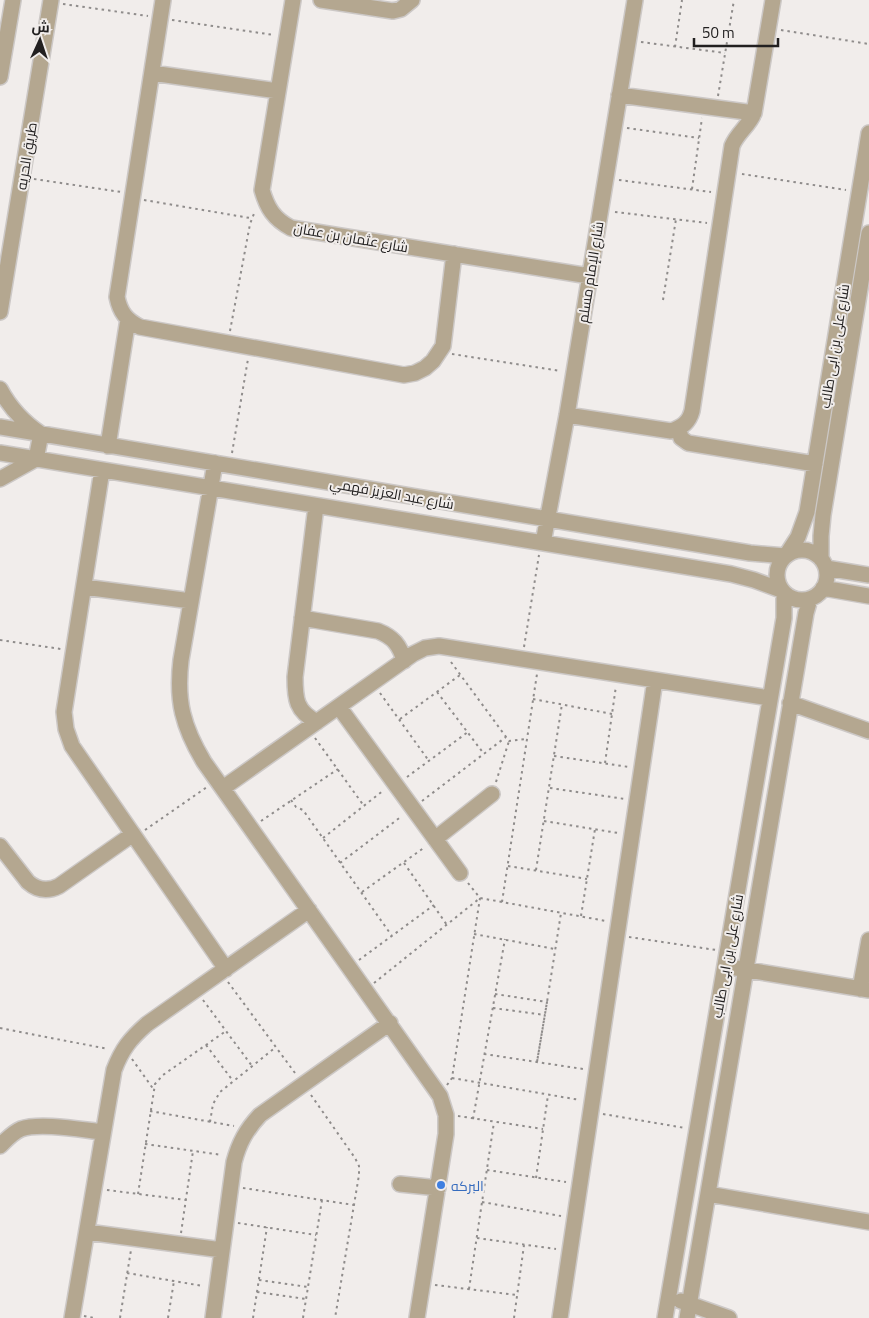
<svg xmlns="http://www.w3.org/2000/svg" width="869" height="1318" font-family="'Titillium Web',Cairo,sans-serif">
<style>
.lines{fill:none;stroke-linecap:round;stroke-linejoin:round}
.minor-casing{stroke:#ccc8c6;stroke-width:18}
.path{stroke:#8f8c8b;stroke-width:2;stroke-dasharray:2.5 4;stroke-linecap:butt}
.minor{stroke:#b4a790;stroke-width:15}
.shop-dot{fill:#3f7fe0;stroke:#f1edeb;stroke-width:2}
.labels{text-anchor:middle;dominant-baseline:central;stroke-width:4;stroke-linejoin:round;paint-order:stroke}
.street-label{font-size:14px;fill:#222020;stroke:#f1edeb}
.shop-label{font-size:14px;fill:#366cbe;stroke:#f1edeb;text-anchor:start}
</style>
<rect width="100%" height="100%" fill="#f1edeb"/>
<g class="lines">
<defs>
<path id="minor" d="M163,0L117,297C120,312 126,320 140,327L404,375L415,373L425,368L433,361L443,346L454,254
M293,0L262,190C267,208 274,219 291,228L589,276
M321,0L393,11L401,9L412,0
M152,73L278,91
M0,77L13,0
M619,95L754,113
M0,312L51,0
M0,389C10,408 23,422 41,434L36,459L0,479
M567,415L671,431C683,427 689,422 692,411L732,146C737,133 749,126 754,113L773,0
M0,427L750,553L785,556
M679,429L681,438L688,443L815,464
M108,446L128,319
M0,453L731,574L754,580L781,590
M215,463L181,660C176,701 183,727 204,762L440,1096L446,1115V1134L417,1318
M102,470L64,712L66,729L72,746L226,969
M316,506L295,677C295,699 296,711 317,722
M543,543L567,415L635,0
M777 575a25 25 0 1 1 50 0a25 25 0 1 1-50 0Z
M787,554L798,537L807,512L869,133
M821,559V536L823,515L869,233
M826,568L869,575
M84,587L191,601
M823,588L869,596
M302,618L378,631C393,637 400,645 404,661
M790,703L869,731
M339,707L460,873
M223,788L413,654L425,648L439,646L770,698
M435,839L492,794
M0,846L28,882C37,890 47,892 59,886L133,834
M736,968L869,990
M860,989L869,940
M0,1146C7,1139 12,1133 21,1129C40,1122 83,1130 103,1132
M400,1184L438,1188
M708,1194L869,1222
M87,1232L222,1250
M681,1301L729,1318
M72,1318L114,1070C122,1049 130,1039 147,1024L309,910
M213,1318L234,1162C239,1143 246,1130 260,1115L390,1023
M560,1318L655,680
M665,1318L784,618V593
M687,1318L806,613L810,599"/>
</defs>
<use href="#minor" class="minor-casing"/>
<path class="path" d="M63,4L148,16
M172,20L274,35
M781,30L869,44
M641,42L725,53
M675,47L682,0
M718,96L734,0
M627,128L699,138
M742,174L846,190
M34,179L121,192
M619,180L711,192
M692,189L702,118
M144,200L250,218
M615,212L707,223
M663,300L676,219
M230,331L250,224L255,211
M452,354L561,371
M232,453L248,359
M0,640L61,649
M524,647L539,555
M451,662L509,741L526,739
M437,692L484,754
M380,693L429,761
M533,699L612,714
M400,719L460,675
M315,738L364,806
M554,756L629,767
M605,763L616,686
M407,777L468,732
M496,782L509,741
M550,788L625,799
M291,800L296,807L303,810L392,936
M422,801L506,737
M261,821L338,769
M544,821L618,833
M145,830L207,787
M323,838L384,790
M340,863L402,816
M404,863L447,925
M508,866L587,879
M536,870L562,704
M468,883L480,898L606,921
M362,892L425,847
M502,902L537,674
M581,916L595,829
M474,934L555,949
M629,937L716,950
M359,960L434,905
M228,982L295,1073
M374,983L480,898
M495,994L547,1002L537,1062L547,1002L561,913
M203,1000L252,1066
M493,1008L545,1015
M0,1028L108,1049
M206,1045L233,1081
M484,1054L583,1069
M132,1059L154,1090
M452,1078L580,1100
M447,1085L452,1078L480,898
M311,1095L355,1158L359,1166V1175L335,1318
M150,1111L234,1126
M603,1114L685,1128
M458,1116L543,1129
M473,1119L505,939
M210,1122L213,1104L220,1092L276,1047
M145,1144L222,1155
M487,1170L566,1182
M536,1178L548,1095
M243,1188L354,1205
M107,1190L186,1200
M138,1194L155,1084L163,1075L226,1031
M482,1202L561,1216
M238,1223L316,1235
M181,1233L193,1151
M477,1238L556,1249
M127,1273L203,1286
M259,1280L308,1287
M435,1285L517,1295
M469,1289L494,1122
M257,1292L306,1299
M84,1316L94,1318
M120,1318L131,1250
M168,1318L174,1281
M253,1318L267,1227
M303,1318L322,1200
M514,1318L524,1245"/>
<use href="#minor" class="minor"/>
</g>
<circle class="shop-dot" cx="441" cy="1185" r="5"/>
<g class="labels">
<g class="street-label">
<text transform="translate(26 156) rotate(-81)">طريق الحريه</text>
<text transform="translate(351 237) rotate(10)">شارع عثمان بن عفان</text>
<text transform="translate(590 272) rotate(-81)">شارع الإمام مسلم</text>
<text transform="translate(834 346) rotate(-81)">شارع على بن ابى طالب</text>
<text transform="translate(392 493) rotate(10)">شارع عبد العزيز فهمي</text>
<text transform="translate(727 956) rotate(-80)">شارع على بن ابى طالب</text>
</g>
<g class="shop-label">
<text x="451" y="1185">البركه</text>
</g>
</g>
<g transform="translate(40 40) rotate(3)" stroke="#f1edeb" stroke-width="4" paint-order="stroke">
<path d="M0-4L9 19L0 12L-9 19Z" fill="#222020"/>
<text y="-8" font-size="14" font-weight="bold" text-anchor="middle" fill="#222020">ش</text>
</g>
<path d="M694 38v8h84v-8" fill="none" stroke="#222020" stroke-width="2.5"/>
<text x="702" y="38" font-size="15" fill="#222020" stroke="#f1edeb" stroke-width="4" paint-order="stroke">50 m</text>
</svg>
